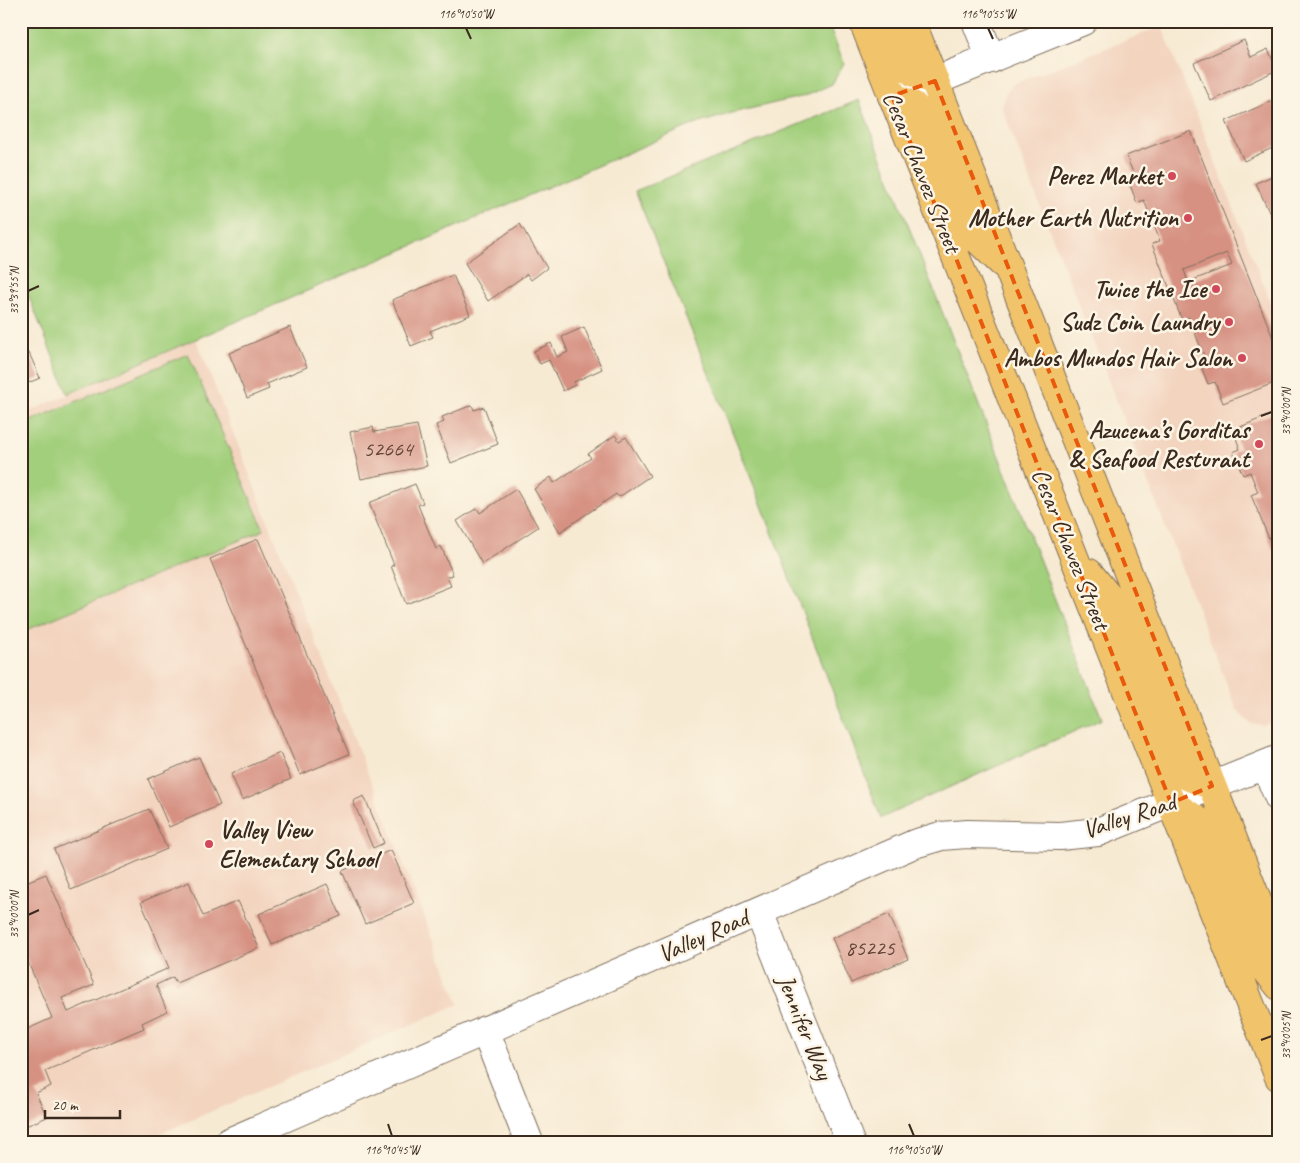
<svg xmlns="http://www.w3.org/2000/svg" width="1300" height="1163" font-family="Caveat,sans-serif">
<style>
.built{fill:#f3d4bf}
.green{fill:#a2cf7c;stroke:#6e7c4d}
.building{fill:#d69182;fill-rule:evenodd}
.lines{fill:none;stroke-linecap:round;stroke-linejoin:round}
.minor-casing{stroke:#7d6d5d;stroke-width:30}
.major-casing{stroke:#7d6d5d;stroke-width:30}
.minor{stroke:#fff;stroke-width:28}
.major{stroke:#f1c36a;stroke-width:28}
.marked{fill:none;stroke:#e8590c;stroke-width:4;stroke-dasharray:10 6;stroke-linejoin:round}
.ticks{fill:none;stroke:#3b2a1e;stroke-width:2}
.poi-dot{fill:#d1495b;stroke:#fcf5e5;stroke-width:2}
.labels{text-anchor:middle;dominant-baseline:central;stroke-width:5;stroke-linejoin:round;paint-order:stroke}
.number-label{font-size:22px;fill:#624437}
.street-label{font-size:25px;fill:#3b2a1e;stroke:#fcf5e5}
.poi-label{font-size:25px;font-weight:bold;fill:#3b2a1e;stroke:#fcf5e5;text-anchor:end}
.neatline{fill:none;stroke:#3b2a1e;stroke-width:2}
.ticks-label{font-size:12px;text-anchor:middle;fill:#3b2a1e}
</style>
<rect width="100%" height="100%" fill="#fcf5e5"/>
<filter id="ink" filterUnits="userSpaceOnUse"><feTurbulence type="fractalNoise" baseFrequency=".02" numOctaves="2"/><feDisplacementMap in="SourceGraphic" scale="10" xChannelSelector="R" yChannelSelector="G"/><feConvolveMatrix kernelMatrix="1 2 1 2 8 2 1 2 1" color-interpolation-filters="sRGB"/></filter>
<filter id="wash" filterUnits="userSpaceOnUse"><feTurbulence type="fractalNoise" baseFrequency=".0096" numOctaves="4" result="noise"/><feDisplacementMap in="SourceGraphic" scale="20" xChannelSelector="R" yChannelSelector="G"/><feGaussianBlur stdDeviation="1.12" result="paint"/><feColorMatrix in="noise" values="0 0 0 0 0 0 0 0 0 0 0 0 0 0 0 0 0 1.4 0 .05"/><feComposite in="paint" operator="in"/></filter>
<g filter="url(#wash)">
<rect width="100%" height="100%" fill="#f7ead3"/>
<path class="built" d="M1162,26L1279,324V720L1263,725L1250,723L1243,717L1237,710L1002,108L1005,94L1014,84Z
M196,339L459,1004L141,1142H21V415Z"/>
<path class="green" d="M21,21H827L844,63L832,84L805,96L732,113L690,126L68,394L21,277Z
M859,100L1102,719L881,818L759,498L635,191Z
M188,354L264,530L21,632V425Z"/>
<g id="blocks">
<path class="building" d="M1244,40L1251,57L1268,49L1277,70L1211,101L1194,63Z
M1272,101L1279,114V145L1244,161L1226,121Z
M1191,131L1279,353V381L1223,403L1215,382L1208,384L1199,361L1205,358L1197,338L1189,317L1182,320L1152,244L1160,241L1144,200L1137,203L1128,180L1135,177L1126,156ZM1227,253L1232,265L1188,282L1184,270Z
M1279,173V221L1274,223L1256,183Z
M520,224L547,268L531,280L527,274L488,301L465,263Z
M453,275L470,315L430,331L433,337L411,346L392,300Z
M290,327L307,367L267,384L269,389L247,398L229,353Z
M584,327L602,369L574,382L575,385L563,391L549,360L540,364L534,351L551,343L557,357L568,352L562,337Z
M29,353L40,378L21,386V356Z
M472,405L474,410L484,407L498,444L451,463L436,425L444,422L442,417Z
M1279,411V548L1274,551L1251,495L1258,492L1250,472L1243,475L1233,452L1240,449L1233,430Z
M417,425L427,466L361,479L350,432L373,427L374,432Z
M615,435L619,441L626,437L650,476L619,497L616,494L560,532L534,489L551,477L554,483L591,458L588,454Z
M415,484L423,503L418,505L436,549L441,546L453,575L447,577L451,586L406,604L391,566L394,565L369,503Z
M516,489L538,527L482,564L457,521L477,508L480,513Z
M258,539L349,754L300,775L210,559Z
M280,753L291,779L242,800L231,774Z
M199,757L220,805L169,827L148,779Z
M364,796L384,843L373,848L353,801Z
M149,809L167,849L71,890L54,849Z
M391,850L414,903L365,924L342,871Z
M46,874L94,985L62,998L68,1012L169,968L141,902L189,882L203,916L238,901L259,948L176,983L173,977L156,985L167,1011L142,1023L144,1028L45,1071L51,1086L36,1093L47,1117L21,1128V1032L52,1018L21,946V884Z
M327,884L341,916L272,945L259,914Z
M889,914L908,959L851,983L832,938Z"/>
</g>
</g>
<g filter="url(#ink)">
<use href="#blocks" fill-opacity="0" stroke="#7d6d5d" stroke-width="1"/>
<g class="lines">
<defs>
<path id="minor" d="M976,21L991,59
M892,96L935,81L1083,21
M1265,765L1279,798
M759,912L850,1142
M485,1030L529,1142
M229,1142L914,844L941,836L967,834L1060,836L1098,832L1279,759"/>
<path id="major" d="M863,21L1279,1077
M887,21L901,58L914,73L935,81
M911,21L1279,956
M892,96L913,105L928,122L975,237L1002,263
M1089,573L1116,606L1176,755L1189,777L1212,786
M1171,803L1197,820L1214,847L1260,962L1279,986"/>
</defs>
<use href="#minor" class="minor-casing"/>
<use href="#major" class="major-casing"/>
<use href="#minor" class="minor"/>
<use href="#major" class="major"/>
</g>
</g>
<path class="marked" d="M935,81L1212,786L1171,803L892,96Z"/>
<path class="ticks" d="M466,28L471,39M988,28L993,39M28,291L39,286M1261,416L1272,412M28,915L39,910M1261,1040L1272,1036M388,1124L392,1136M909,1124L914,1136"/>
<g class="poi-dot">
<circle cx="1172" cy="176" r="5"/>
<circle cx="1188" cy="218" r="5"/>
<circle cx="1216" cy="289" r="5"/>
<circle cx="1229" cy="322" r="5"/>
<circle cx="1242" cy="358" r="5"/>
<circle cx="1259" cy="444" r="5"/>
<circle cx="209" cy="844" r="5"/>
</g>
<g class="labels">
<g class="number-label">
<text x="388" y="449">52664</text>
<text x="870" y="948">85225</text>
</g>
<g class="street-label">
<text transform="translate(922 172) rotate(68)">Cesar Chavez Street</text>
<text transform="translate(1071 549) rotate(68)">Cesar Chavez Street</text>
<text transform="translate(1129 816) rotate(-18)">Valley Road</text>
<text transform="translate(703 936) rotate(-24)">Valley Road</text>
<text transform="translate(805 1027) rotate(68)">Jennifer Way</text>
</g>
<g class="poi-label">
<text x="1162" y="176">Perez Market</text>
<text x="1178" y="218">Mother Earth Nutrition</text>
<text x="1206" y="289">Twice the Ice</text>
<text x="1219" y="322">Sudz Coin Laundry</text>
<text x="1232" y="358">Ambos Mundos Hair Salon</text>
<text x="1249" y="430">Azucena’s Gorditas<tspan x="1249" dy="29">&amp; Seafood Resturant</tspan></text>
<text x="219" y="830" text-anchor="start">Valley View<tspan x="219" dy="29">Elementary School</tspan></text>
</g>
</g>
<rect width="1300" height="1163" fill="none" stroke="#fcf5e5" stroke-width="55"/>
<path d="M45 1110v8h75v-8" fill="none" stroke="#3b2a1e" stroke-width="2.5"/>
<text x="52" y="1110" font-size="15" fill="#3b2a1e" stroke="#fcf5e5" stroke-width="4" paint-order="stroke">20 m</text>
<rect x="28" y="28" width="1244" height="1108" class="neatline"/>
<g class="ticks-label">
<text x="466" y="18">116°10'50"W</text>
<text x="988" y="18">116°10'55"W</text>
<text transform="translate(14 291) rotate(-90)" y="4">33°39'55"N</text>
<text transform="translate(1286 412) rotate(-90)" y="4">33°40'00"N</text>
<text transform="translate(14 915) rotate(-90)" y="4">33°40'00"N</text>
<text transform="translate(1286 1036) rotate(-90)" y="4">33°40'05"N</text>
<text x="392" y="1154">116°10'45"W</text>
<text x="914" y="1154">116°10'50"W</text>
</g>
</svg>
